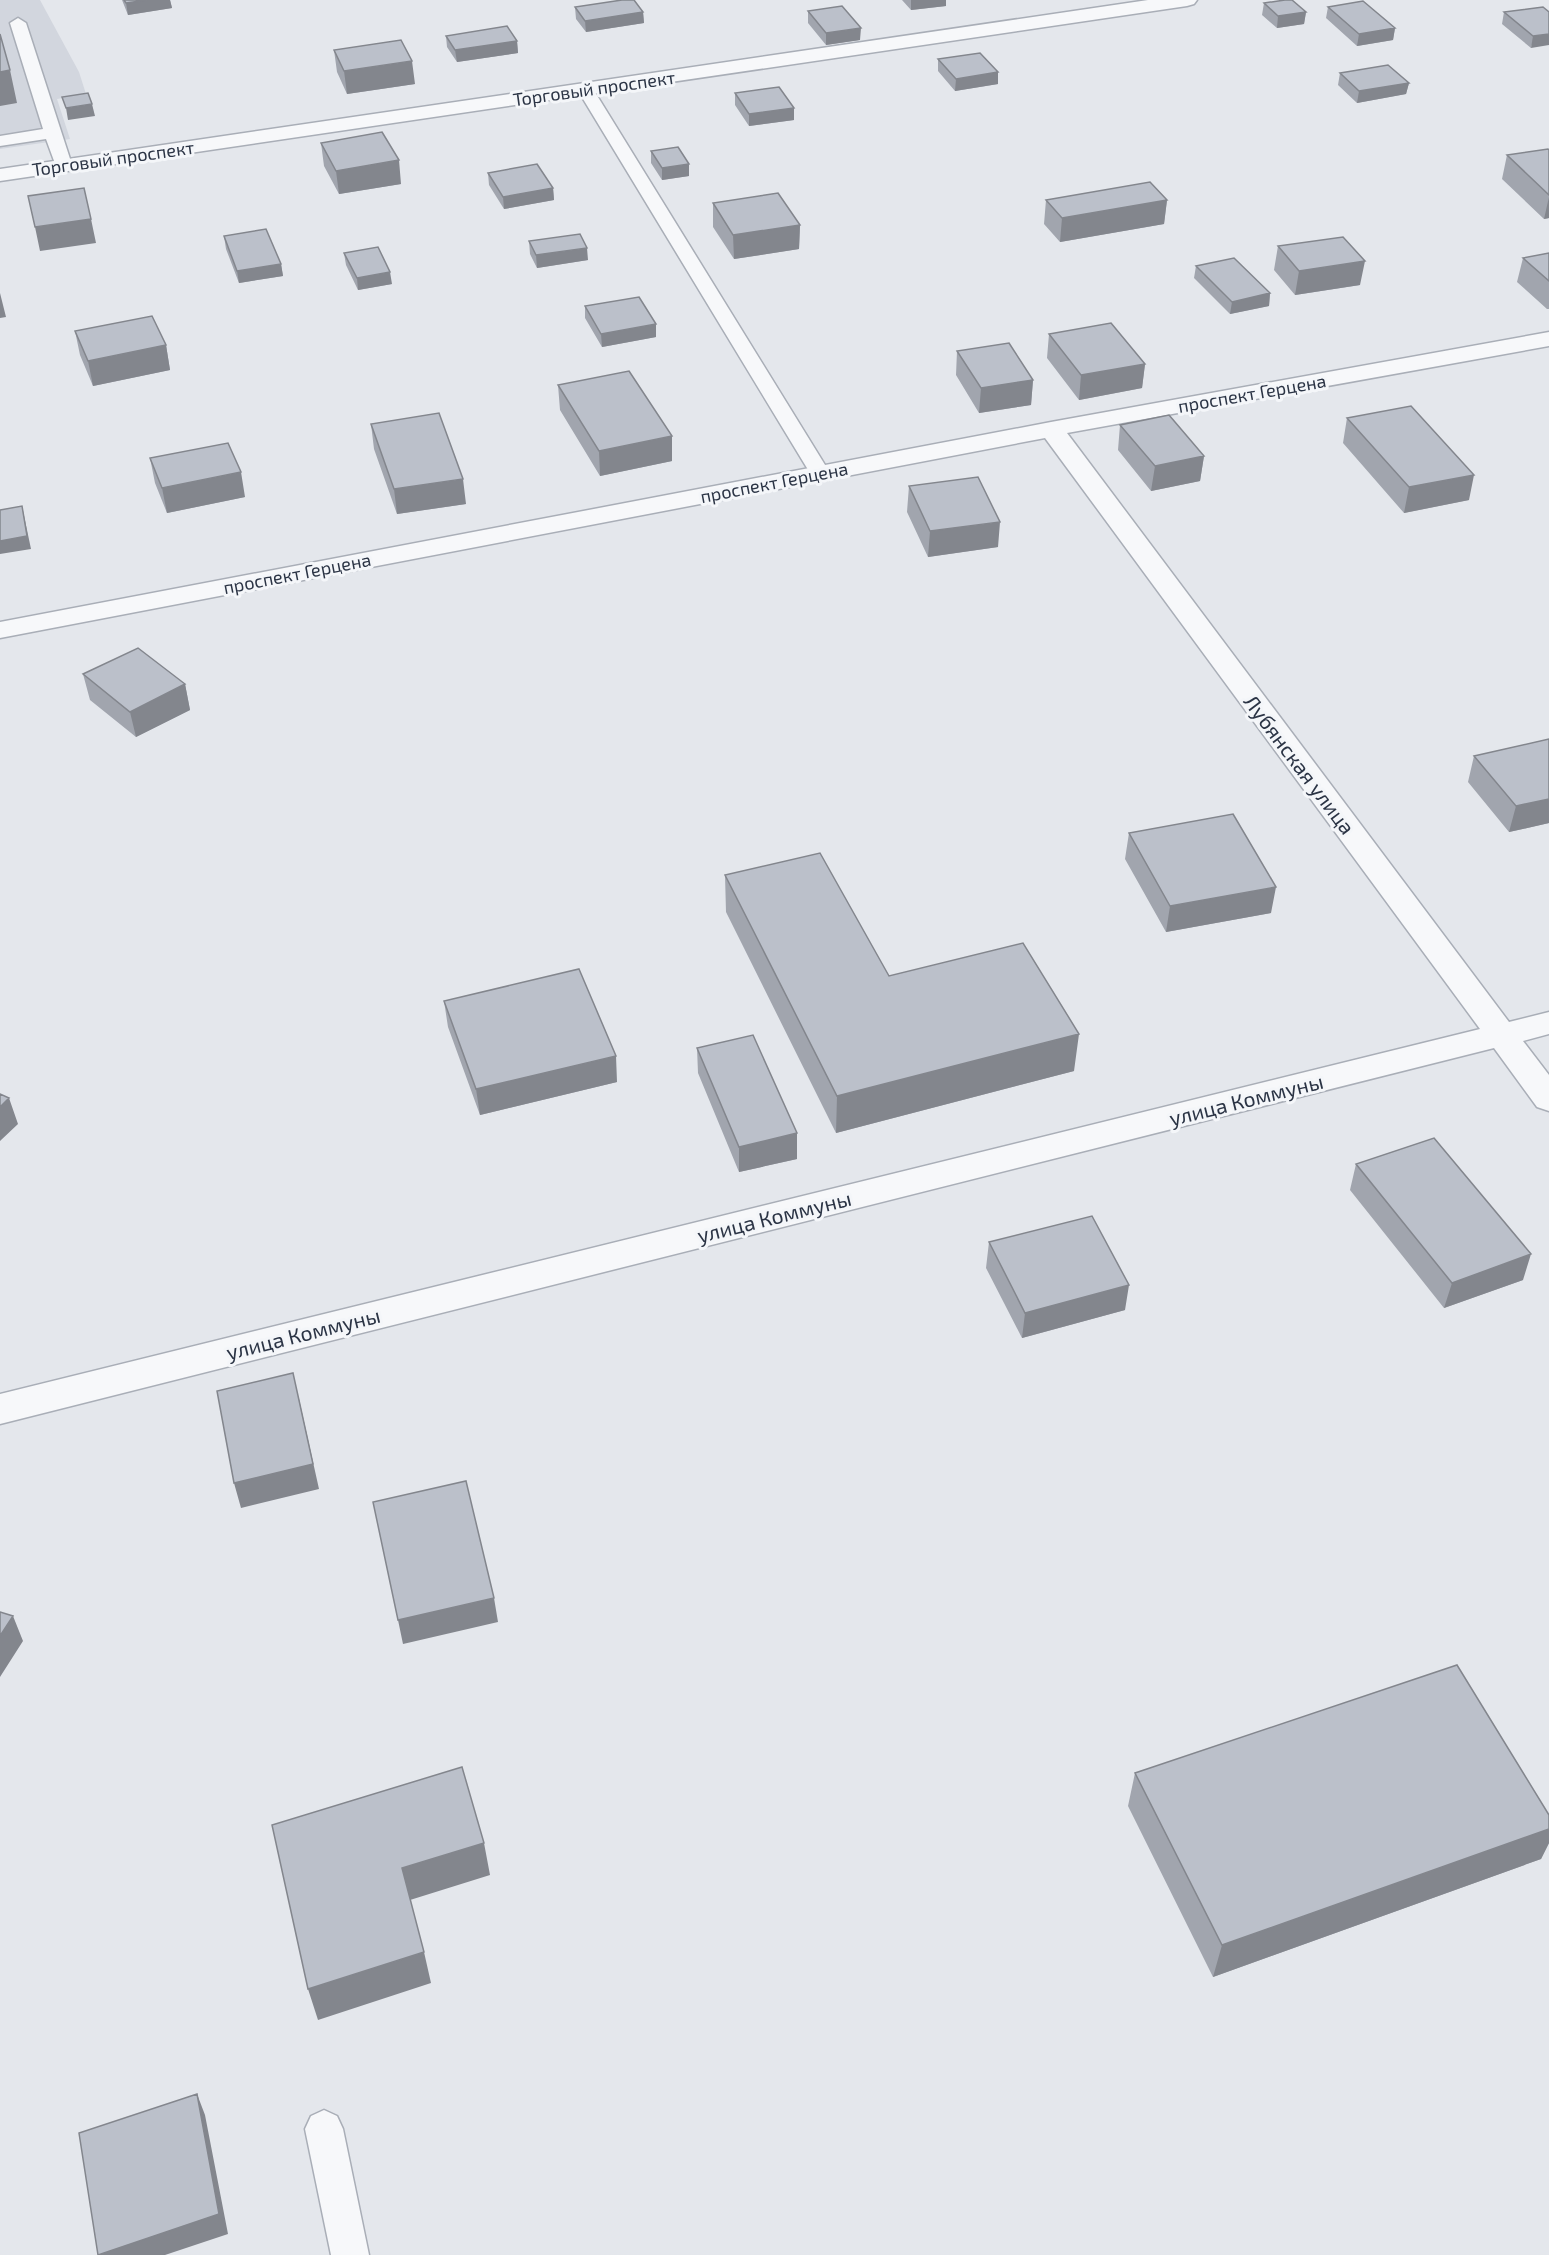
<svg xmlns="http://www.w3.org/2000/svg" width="1549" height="2255" font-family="'Exo 2',sans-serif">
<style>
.built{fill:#d2d6de}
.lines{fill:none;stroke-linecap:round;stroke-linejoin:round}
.service-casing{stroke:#a9aeb7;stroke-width:3}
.minor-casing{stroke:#a9aeb7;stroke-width:3}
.tertiary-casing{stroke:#a9aeb7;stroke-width:3}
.service{fill:#f7f8fa;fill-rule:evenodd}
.minor{fill:#f7f8fa;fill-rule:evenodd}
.tertiary{fill:#f7f8fa;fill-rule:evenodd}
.wall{fill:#a1a5ae}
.shaded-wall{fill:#83868d}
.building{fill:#bbc0ca;stroke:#83868d;stroke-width:1.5}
.labels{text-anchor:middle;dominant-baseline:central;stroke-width:6;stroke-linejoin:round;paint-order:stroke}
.far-street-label{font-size:18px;fill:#2b3445;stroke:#f4f6f9}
.street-label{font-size:21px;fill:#2b3445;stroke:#f4f6f9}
</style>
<rect width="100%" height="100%" fill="#e4e7ec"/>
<path class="built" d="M0,0H40L79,72L86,94L57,99L70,139L0,149Z"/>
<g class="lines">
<defs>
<path id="service" d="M18,18L26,23L72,165L69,169H57L46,139L0,146V136L43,129L10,23Z
M585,84L593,89L830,473L827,477H813L810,473L577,89Z
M324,2110L337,2116L343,2129L369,2255H331L305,2129L311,2116Z"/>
<path id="minor" d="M1549,332V346L1067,433L1509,1022L1549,1012V1034L1523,1041L1549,1075V1111L1537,1107L1494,1048L0,1424V1394L1480,1029L1045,438L0,638V622L1051,422Z"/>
<path id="tertiary" d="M1148,0H1197L1194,4L1187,6L0,181V169Z"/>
</defs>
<use href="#service" class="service-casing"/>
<use href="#minor" class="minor-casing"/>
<use href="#tertiary" class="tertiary-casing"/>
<use href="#service" class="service"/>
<use href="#minor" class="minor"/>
<use href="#tertiary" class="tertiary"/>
</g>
<path class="wall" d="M122,0H170L172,8L128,15Z
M902,0H946V6L911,10Z
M1264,3L1306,12L1304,24L1277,28L1262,15Z
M575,7L643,12L644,23L586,32L576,19Z
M1328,7L1395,28L1393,40L1357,46L1326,18Z
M1543,7L1531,48L1502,24L1504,12Z
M808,11L860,40L826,45L808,23Z
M446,36L517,41L518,53L457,62L447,47Z
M334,50L415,84L347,94L337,72Z
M938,59L998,84L955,91L938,71Z
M1340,73L1409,83L1406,94L1357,103L1338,85Z
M735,93L794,108V120L749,126L735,105Z
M321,143L401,184L339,194L324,166Z
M1549,150V218L1544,219L1502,179L1507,155Z
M651,151L689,176L662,180L651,163Z
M488,173L553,188L554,200L504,209L489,185Z
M1046,200H1167L1164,224L1060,242L1044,224Z
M713,203L800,225L799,249L734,259L713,227Z
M224,236L281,264L283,276L239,283L226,249Z
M529,241L588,260L537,268L530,254Z
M1278,246L1360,285L1295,295L1274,270Z
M344,253L392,284L358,290L346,265Z
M1549,253V309H1547L1517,282L1523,258Z
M1196,266L1270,293L1269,306L1230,314L1194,278Z
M585,306L656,337L602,347L585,318Z
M75,331L166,345L170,370L93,386L80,355Z
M1049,334L1145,364L1142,388L1079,400L1047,358Z
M957,351L1033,380L1031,405L979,413L956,375Z
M558,385L672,461L600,476L560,410Z
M1347,418L1469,500L1404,513L1343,443Z
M371,424L466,504L397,514L374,449Z
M1120,425L1204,456L1200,481L1151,491L1118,450Z
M150,458L245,497L167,513L155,483Z
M909,486L998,547L928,557L907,512Z
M83,674L185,684L190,710L136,737L90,700Z
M1549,739V823L1509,832L1468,782L1474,756Z
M1129,833L1271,913L1166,932L1125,859Z
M725,875L889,976L1074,1071L836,1133L726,912Z
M444,1001L617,1082L480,1115L448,1027Z
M697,1048L797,1159L739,1172L698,1073Z
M1356,1164L1523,1280L1444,1308L1350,1190Z
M989,1242L1125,1310L1022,1338L986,1268Z
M1135,1773L1549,1815V1843L1541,1859L1213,1977L1128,1806Z"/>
<path class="shaded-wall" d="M147,0H170L172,8L128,15L126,3Z
M911,0H946V6L911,10Z
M643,12L644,23L586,32L585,21Z
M1306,12L1304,24L1277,28L1278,16Z
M861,28L860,40L826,45V33Z
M1395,28L1393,40L1357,46L1359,34Z
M1549,34V45L1531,48L1533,36Z
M517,41L518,53L457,62L455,50Z
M412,61L415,84L347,94L344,71Z
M10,70L17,103L0,106V72Z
M998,72V84L955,91L956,79Z
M1409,83L1406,94L1357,103L1359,91Z
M92,104L95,116L68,120L66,108Z
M794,108V120L749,126V114Z
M399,160L401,184L339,194L336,171Z
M689,164V176L662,180V168Z
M553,188L554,200L504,209L503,197Z
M1549,197V218L1544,219Z
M1167,200L1164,224L1060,242L1062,218Z
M91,219L96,243L40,251L35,227Z
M800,225L799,249L734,259L733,235Z
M587,248L588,260L537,268L536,255Z
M1365,261L1360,285L1295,295L1299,271Z
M281,264L283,276L239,283L237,271Z
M390,272L392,284L358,290L357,278Z
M0,293L6,317L0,318Z
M1270,293L1269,306L1230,314L1232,302Z
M656,324V337L602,347L601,334Z
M166,345L170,370L93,386L88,361Z
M1145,364L1142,388L1079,400L1081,375Z
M1033,380L1031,405L979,413L981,388Z
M672,436V461L600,476L599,451Z
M1204,456L1200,481L1151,491L1155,466Z
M241,472L245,497L167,513L162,488Z
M1474,475L1469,500L1404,513L1409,487Z
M463,479L466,504L397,514L394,489Z
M22,506L31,549L0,554V541Z
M1000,522L998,547L928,557L930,531Z
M185,684L190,710L136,737L130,712Z
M1549,799V823L1509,832L1516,806Z
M1276,887L1271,913L1166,932L1170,906Z
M1079,1034L1074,1071L836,1133L837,1096Z
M616,1056L617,1082L480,1115L476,1089Z
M9,1098L18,1124L0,1141V1107Z
M797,1133V1159L739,1172V1147Z
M1531,1254L1523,1280L1444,1308L1452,1283Z
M1129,1285L1125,1310L1022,1338L1025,1313Z
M299,1399L319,1489L241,1508L234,1483Z
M494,1598L498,1622L403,1644L398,1620Z
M13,1616L23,1641L0,1677V1636Z
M1549,1829V1843L1541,1859L1213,1977L1222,1945Z
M484,1843L490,1875L410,1900L402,1868Z
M424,1952L431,1983L318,2020L308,1989Z
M197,2094L205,2115L228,2234L165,2255H98Z"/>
<path class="building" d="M124,0H147L126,3Z
M622,0H634L643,12L585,21L575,7Z
M1285,0H1292L1306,12L1278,16L1264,3Z
M1363,1L1395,28L1359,34L1328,7Z
M842,6L861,28L826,33L808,11Z
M1543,7L1549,12V34L1533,36L1504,12Z
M507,26L517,41L455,50L446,36Z
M0,34L10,70L0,72Z
M401,40L412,61L344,71L334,50Z
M980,53L998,72L956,79L938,59Z
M1388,65L1409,83L1359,91L1340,73Z
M779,87L794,108L749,114L735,93Z
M88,93L92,104L66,108L62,97Z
M382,132L399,160L336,171L321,143Z
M678,147L689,164L662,168L651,151Z
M1548,149L1549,150V195L1507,155Z
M537,164L553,188L503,197L488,173Z
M1150,182L1167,200L1062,218L1046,200Z
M84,188L91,219L35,227L28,196Z
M778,193L800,225L733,235L713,203Z
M266,229L281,264L237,271L224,236Z
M580,234L587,248L536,255L529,241Z
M1343,237L1365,261L1299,271L1278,246Z
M378,247L390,272L357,278L344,253Z
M1549,253V281L1523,258Z
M1234,258L1270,293L1232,302L1196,266Z
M639,297L656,324L601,334L585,306Z
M152,316L166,345L88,361L75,331Z
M1111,323L1145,364L1081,375L1049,334Z
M1009,343L1033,380L981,388L957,351Z
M629,371L672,436L599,451L558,385Z
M1411,406L1474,475L1409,487L1347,418Z
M439,413L463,479L394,489L371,424Z
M1169,415L1204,456L1155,466L1120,425Z
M228,443L241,472L162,488L150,458Z
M978,477L1000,522L930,531L909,486Z
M22,506L27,536L0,541V510Z
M138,648L185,684L130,712L83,674Z
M1549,739V799L1516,806L1474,756Z
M1233,814L1276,887L1170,906L1129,833Z
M820,853L889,976L1023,943L1079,1034L837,1096L725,875Z
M579,969L616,1056L476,1089L444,1001Z
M753,1035L797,1133L739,1147L697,1048Z
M0,1094L9,1098L0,1107Z
M1434,1138L1531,1254L1452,1283L1356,1164Z
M1092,1216L1129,1285L1025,1313L989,1242Z
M293,1373L313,1464L234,1483L217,1391Z
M466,1481L494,1598L398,1620L373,1502Z
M0,1612L13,1616L0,1636Z
M1457,1665L1549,1815V1829L1222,1945L1135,1773Z
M462,1767L484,1843L402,1868L424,1952L308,1989L272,1825Z
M197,2094L219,2214L98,2255L79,2133Z"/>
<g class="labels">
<g class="far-street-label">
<text transform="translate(594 88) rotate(-8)">Торговый проспект</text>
<text transform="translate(113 158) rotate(-8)">Торговый проспект</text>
<text transform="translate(1252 393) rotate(-10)">проспект Герцена</text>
<text transform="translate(774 482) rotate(-11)">проспект Герцена</text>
<text transform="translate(297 573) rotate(-11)">проспект Герцена</text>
</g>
<g class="street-label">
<text transform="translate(1300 764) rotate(53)">Лубянская улица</text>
<text transform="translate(1246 1099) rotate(-14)">улица Коммуны</text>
<text transform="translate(774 1216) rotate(-14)">улица Коммуны</text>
<text transform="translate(303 1333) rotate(-14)">улица Коммуны</text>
</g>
</g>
</svg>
